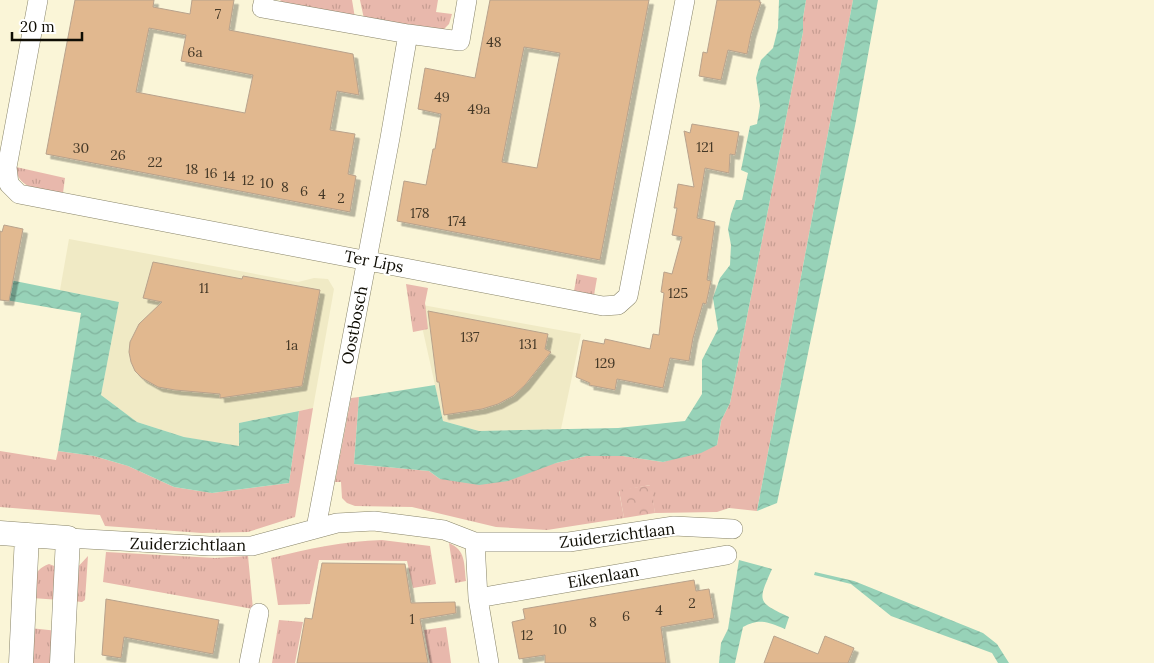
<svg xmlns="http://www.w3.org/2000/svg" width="1154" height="663" font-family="Lora,serif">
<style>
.built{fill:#f0eac5}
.grass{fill:url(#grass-tufts)}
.park{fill:url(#park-crowns)}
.water{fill:url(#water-waves)}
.building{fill:#e1b88f;stroke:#b8a28c;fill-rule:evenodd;filter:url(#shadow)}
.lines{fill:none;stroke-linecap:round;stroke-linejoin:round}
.minor-casing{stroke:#888469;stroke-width:20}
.tertiary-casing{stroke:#888469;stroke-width:25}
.minor{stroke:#fff;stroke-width:19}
.tertiary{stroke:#fff;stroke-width:24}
.labels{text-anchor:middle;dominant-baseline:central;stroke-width:4;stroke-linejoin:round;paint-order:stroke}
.number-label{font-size:14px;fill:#443827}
.street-label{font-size:16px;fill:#0f0d04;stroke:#fff}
</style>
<defs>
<pattern id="grass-tufts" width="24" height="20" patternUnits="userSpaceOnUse" patternTransform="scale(1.25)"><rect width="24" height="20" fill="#e8b8ac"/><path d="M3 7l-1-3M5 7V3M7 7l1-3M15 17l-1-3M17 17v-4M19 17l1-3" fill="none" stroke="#c69d92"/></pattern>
<pattern id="park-crowns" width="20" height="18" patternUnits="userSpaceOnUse" patternTransform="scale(1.25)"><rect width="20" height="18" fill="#e8b8ac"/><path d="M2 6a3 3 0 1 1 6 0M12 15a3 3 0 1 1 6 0" fill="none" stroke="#c69d92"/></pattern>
<pattern id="water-waves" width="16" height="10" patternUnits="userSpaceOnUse" patternTransform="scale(1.25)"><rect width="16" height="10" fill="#97d2b8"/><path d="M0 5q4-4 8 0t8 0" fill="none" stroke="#81b39d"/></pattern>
<filter id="shadow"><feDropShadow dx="4.5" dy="4.5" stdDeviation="0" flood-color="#0004"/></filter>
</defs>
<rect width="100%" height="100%" fill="#faf5d7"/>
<path class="built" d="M69,239L298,282L314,278L328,279L334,289L313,408L239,423V447L184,437L137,422L101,395L119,302L60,290Z
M417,304L581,334L561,429L479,431L443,421Z"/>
<path class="grass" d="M280,0H352L355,18L283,3Z
M360,0H438L436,12L452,14L449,24L443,30L364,19Z
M806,0H853L757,511L729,508L717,512L655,513L650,485L619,491L624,518L547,530L496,527L412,507L355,506L347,503L342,498L341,482H335L351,398L359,397L354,464L429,471L440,479L556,463L586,456H623L663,462L717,445L721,421L730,403L803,32V18Z
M16,167L65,178L63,193C45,190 17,191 16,167Z
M577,274L597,278L594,295L574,291Z
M406,284L428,288L425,303L428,329L413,332Z
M313,408L295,517L248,532L202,533L105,526L100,515L0,507V451L56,460L58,451L94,456L128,466L174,487L212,493L289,483L299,411Z
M382,540L430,546L436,584L413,588L407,561L319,560L310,604L278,605L271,558C308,549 344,541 382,540Z
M449,543C466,550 464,564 466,581L455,583Z
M106,552L215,558L248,556L253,609L103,582Z
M88,556L85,600L82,602L73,601L76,569Z
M49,564L57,567L60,600L32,598C34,582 31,571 49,564Z
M279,620L303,622L295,663H272Z
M446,627L451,663H430L424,630Z
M30,628L58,631L55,663H27Z"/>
<path class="park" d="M651,485L655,513L624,518L619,490Z"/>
<path class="water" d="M779,0H806L803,18V32L730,403L721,421L717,445L701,453L663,462L623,456H586L556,463L508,481L479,485L440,479L429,471L354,464L359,397L435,385L443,421L479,431L618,428L685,421L702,394V360L718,329L713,298L720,278L730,265L731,245L728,229L731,214L736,200H742L748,173L741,170L750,126L757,124L760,106L756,78L761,60L773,48L778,28Z
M853,0H878L855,126L777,503L757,511Z
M0,278L119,302L101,395L137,422L184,437L239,446V423L299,411L289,483L212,493L174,487L128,466L94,456L58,451L81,313L0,299Z
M739,560L772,569C758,601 756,602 789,617L785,629C767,622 760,618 743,627L735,663H719L721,643L728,629Z
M815,572L854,581L983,633L997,644L1009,663H998L992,653L891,616L851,584L814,575Z"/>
<path class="building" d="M75,0H154L153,7L190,14L192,0H234L229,30L353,54L359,95L337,91L330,130L355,134L348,174L356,176L350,212L46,154ZM149,28L186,35L181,61L253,75L245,113L136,92Z
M490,0H649L600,260L397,221L404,181L426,185L433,149H435L441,114L418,109L425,68L475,78ZM524,47L560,53L537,168L502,162Z
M717,0H760L759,2H761L751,34L747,54L728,50L721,80L699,76L703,52L707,53Z
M692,124L739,132L735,155L730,154L729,173L705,168L697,218L715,222L707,280L711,281L706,304L703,303L693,338L689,361L670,358L663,388L617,379L615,390L589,385L590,383L576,377L583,340L604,344L605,339L650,349L653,334L659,335L664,293L661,292L664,272L672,274L682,237L672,235L677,208H674L678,184L694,187L684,131L690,133Z
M4,225L23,229L9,301L0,300V231L2,232Z
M153,262L242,279L243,276L320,290L302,386L220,398V394L175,390L158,387L142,378L135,371L131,362L129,352L130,342L139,324L162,302L143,298Z
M428,311L548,334L545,349L551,352L525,385L513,396L498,404L482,409L444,415L439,382H437Z
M322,563L405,564L411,603L455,602L456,613L420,619L428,663H297L305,618L312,619Z
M694,580L696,591L709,589L714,618L661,627L666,663H545V655L519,659L512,622L525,619L523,609Z
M106,599L219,620L213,654L124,637L121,658L102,655Z
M774,636L818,654L825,636L854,648L848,663H764Z"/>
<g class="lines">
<defs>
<path id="minor" d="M38,0L7,167L9,184L19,194L603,306L618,305L628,296L685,0
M264,0L262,8L408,34
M316,528L390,138L408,34L460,41L467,0
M68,538L209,546H252L337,523L374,521L444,530L475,542H569L674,526L733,529
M475,542L478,598L489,663
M478,598L727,555
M249,663L259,613"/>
<path id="tertiary" d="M0,533L68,538L62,663
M21,663L27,535"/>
</defs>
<use href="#minor" class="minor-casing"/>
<use href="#tertiary" class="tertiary-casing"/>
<use href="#minor" class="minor"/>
<use href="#tertiary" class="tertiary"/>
</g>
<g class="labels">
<g class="number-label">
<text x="218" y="14">7</text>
<text x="494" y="42">48</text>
<text x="195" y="52">6a</text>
<text x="442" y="97">49</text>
<text x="479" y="109">49a</text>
<text x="705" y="147">121</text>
<text x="81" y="148">30</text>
<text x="118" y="155">26</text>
<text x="155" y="162">22</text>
<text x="192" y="169">18</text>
<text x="211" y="173">16</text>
<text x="229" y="176">14</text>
<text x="248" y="180">12</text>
<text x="267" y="183">10</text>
<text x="285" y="187">8</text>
<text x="304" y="191">6</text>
<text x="322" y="194">4</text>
<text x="341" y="198">2</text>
<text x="420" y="213">178</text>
<text x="457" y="221">174</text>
<text x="204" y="288">11</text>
<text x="678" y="293">125</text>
<text x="470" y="337">137</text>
<text x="528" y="344">131</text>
<text x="292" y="345">1a</text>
<text x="605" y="363">129</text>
<text x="692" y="603">2</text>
<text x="659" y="610">4</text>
<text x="626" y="616">6</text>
<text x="412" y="619">1</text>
<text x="593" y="622">8</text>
<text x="560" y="629">10</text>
<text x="527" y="635">12</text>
</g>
<g class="street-label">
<text transform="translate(374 261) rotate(11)">Ter Lips</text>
<text transform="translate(354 325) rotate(-79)">Oostbosch</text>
<text transform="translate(617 535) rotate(-7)">Zuiderzichtlaan</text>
<text transform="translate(188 544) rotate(1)">Zuiderzichtlaan</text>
<text transform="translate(603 576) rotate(-10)">Eikenlaan</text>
</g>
</g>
<path d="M12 32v8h70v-8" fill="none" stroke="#0f0d04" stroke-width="2.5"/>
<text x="20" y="32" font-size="15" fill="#0f0d04" stroke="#ffffff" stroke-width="4" paint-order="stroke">20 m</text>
</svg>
